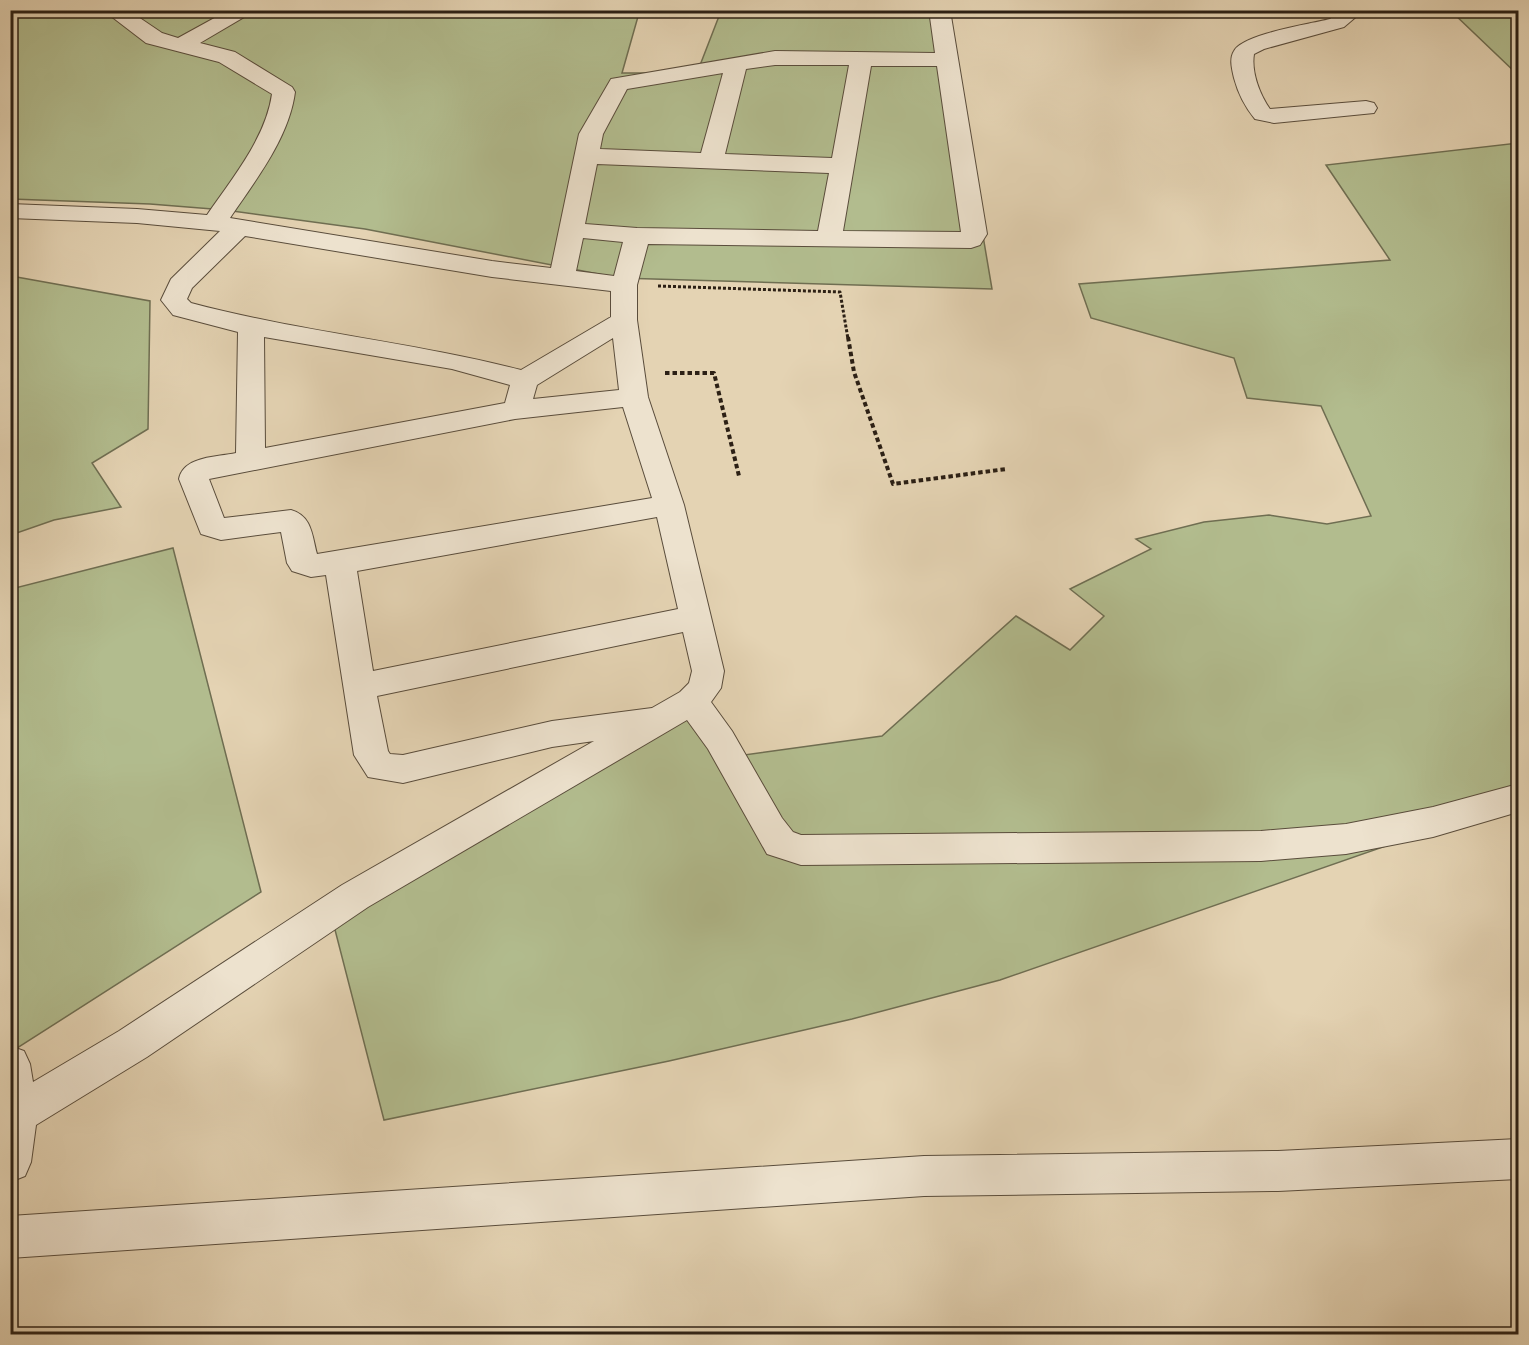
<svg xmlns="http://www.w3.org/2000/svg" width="1529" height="1345" font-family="'IM FELL French Canon',serif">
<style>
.green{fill:#b2bc8e;stroke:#6f6e52;stroke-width:1.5}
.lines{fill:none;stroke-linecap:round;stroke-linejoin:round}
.street-casing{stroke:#5a4d3c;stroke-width:2}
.path-far1{stroke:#2c2015;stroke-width:3;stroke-dasharray:3 2;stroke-linecap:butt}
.path{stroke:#2c2015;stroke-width:4;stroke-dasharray:4.5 3;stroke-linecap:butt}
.street{fill:#ede2ce;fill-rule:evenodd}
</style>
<rect width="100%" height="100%" fill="#e4d3b3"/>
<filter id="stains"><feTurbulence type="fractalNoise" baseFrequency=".00333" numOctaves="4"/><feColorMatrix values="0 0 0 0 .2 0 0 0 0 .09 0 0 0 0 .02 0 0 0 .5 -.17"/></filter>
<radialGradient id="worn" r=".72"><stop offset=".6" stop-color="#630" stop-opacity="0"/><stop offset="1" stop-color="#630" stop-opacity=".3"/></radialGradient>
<path class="green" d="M572,10V14L639,13L622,73H697L721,11H945L992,289L619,278L365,229L225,210L150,204L11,199V11Z
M1451,11H1518V75Z
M1518,143V800L1000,980L852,1019L669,1061L384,1120L333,922L709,698L730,757L882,736L1016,616L1070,650L1104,616L1070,589L1151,549L1136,539L1204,522L1269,515L1327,524L1371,516L1321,406L1247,398L1234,358L1091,318L1079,284L1390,260L1326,165Z
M11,276L150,301L148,429L92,463L121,507L54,520L11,535Z
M173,548L261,892L11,1052V589Z"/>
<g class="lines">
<defs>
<path id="street" d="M103,10H128L162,33L178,38L229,10H256L200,43L235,52L292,87L295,92C289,138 255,181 230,218L492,261L551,268L579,134L611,79L775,51L935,53L929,10H950L987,234L980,245L971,248L648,244L637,285V320L648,397L684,505L724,671L721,688L711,702L732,731L782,818L793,832L801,835L1261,831L1346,824L1433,807L1518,784V812L1433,837L1346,854L1261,861L801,865L767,854L708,749L687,720L368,907L147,1057L36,1125L31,1162L25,1176L10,1182V1046L24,1051L30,1064L33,1082L119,1031L342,885L594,741L552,747L403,783L368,777L354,755L326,575L311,577L292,571L287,563L281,532L221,540L201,534L179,479C183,456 218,457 236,453L238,332L173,315L161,300L171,279L220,231L137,223L10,218V204L137,209L207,215C231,180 266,138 272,94L219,62L146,43ZM775,65H849L832,158L725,154L746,69ZM871,66H937L961,232L843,231ZM723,73L701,153L600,149L603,134L627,89ZM597,164L829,173L818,231L637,228L585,224ZM245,236L492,277L611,291V317L521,370C412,342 300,332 191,303L187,299L192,288ZM583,238L623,242L614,276L576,271ZM264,337L452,369L510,385L505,403L265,448ZM613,338L619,390L533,399L537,385ZM623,407L652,498L317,554C312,535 312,516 291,510L224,518L209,479L515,419ZM657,517L678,609L373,671L357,571ZM683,632L692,671L689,683L680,692L652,708L552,721L403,755L390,754L388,751L377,696Z
M1340,10H1364L1344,27L1264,49L1254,54C1251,72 1260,95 1270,109L1366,101L1374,103L1377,108L1374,113L1274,123L1255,119C1245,107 1238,93 1234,78C1232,69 1229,59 1234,51C1243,34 1310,24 1330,19Z
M1518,1139V1179L1278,1191L924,1196L10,1258V1216L924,1156L1278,1151Z"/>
</defs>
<use href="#street" class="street-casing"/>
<path class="path-far1" d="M658,286L840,292L848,339"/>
<path class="path" d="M848,337L854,372L893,484L1006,469
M665,373H714L739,476"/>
<use href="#street" class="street"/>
</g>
<rect width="1529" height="1345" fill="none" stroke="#e4d3b3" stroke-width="36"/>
<rect x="12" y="12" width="1505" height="1321" fill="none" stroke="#2c2015" stroke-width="3"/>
<rect x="18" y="18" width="1493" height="1309" fill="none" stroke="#2c2015" stroke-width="1.5"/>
<rect width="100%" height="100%" filter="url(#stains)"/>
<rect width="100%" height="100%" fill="url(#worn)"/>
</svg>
